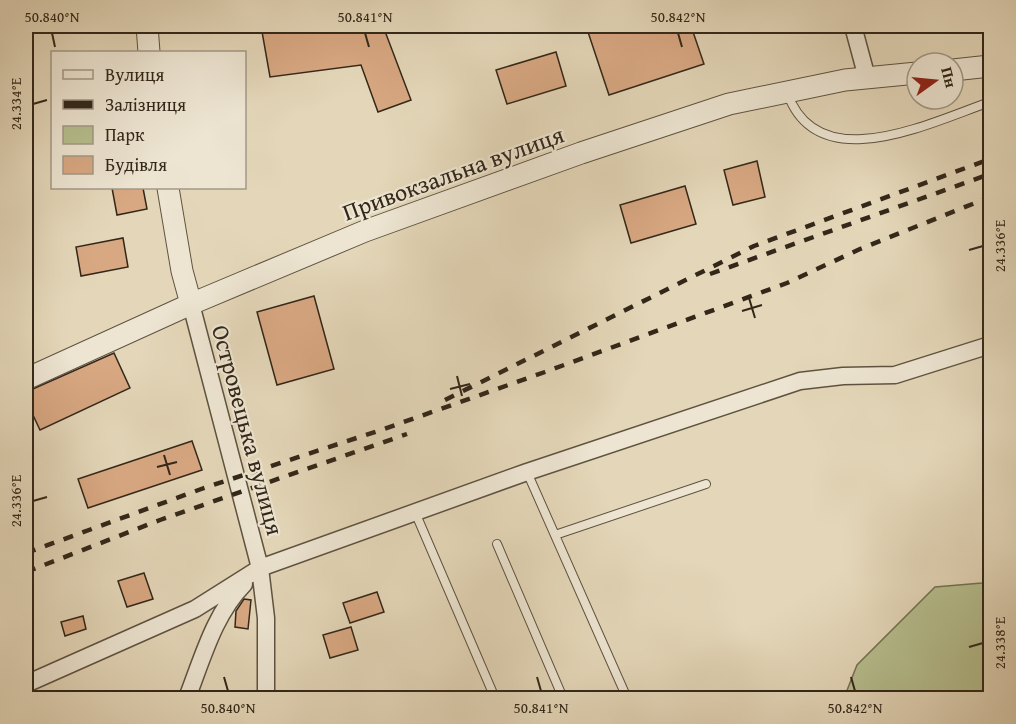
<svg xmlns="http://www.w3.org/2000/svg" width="1016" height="724" font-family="'Gentium Book Plus',serif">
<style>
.green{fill:#b6be8e;stroke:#747254;stroke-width:1.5}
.building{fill:#d8a882;stroke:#322719;stroke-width:1.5}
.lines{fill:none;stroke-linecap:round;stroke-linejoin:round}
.service-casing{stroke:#5e5341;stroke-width:10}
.minor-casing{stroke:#5e5341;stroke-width:19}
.tertiary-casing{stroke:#5e5341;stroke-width:23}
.service{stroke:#ede5d2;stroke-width:8}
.minor{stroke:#ede5d2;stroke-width:16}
.tertiary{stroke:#ede5d2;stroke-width:21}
.rail{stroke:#322719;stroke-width:4.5;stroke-dasharray:10 10;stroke-linecap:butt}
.ticks{fill:none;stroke:#322719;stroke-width:2}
.labels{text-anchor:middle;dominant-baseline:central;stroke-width:4.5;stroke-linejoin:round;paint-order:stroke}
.street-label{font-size:24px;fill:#322719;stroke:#ede5d2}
.neatline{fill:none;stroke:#322719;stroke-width:2}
.ticks-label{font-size:15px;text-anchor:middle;fill:#322719}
</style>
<rect width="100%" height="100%" fill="#e4d7b9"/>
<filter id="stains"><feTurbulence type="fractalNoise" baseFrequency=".00333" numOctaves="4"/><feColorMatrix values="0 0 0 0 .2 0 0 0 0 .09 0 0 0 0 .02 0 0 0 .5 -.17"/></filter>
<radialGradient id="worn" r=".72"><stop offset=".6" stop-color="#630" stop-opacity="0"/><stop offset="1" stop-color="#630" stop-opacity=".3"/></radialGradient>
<path class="green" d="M990,577V698H844L857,665L935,587L982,583Z"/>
<path class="building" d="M261,26H383L411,100L378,112L361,65L270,77Z
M597,26H691L704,64L609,95L587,29Z
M556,52L566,86L507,104L496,70Z
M757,161L765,197L733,205L724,170Z
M685,186L696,224L631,243L620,205Z
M112,188H143L147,209L117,215Z
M123,238L128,267L81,276L76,247Z
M314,296L334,369L277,385L257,312Z
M114,353L130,388L40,430L26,400V392Z
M192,441L202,470L88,508L78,479Z
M144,573L153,599L127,607L118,581Z
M377,592L384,612L350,623L343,603Z
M244,599L251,600L248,629L235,627L236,611Z
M83,616L86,629L65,636L61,622Z
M351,627L358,650L330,658L323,635Z"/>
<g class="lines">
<defs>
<path id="service" d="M787,92C817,180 931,122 990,102
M527,472L627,698
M415,512L495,698
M555,535L706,484
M497,544L563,698"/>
<path id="minor" d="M853,26L867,78
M191,304L260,568L266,618V698
M26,684L195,609L260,568L527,472L800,381L843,376L895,375L990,345
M187,698C202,660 214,614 244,584"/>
<path id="tertiary" d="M147,26L149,52
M953,70L990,66
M168,188L182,271L191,304
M26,379L191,304L365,231L581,153L729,104L845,80L917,73"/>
</defs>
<use href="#service" class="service-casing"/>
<use href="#minor" class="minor-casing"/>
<use href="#tertiary" class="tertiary-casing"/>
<use href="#service" class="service"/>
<use href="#minor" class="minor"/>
<use href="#tertiary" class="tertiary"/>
<path class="rail" d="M710,274L990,174
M445,400L754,246L990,159
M26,553L204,488L384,429L545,372L787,283L860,249L990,197
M26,572L160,520L407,434"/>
</g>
<path class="ticks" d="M52,33L55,47M365,33L369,47M678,33L682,47M33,104L47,100M969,250L983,246M749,298L755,318M742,311L762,305M457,376L462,396M450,389L470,384M164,455L170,475M157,467L177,462M33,501L47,497M969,647L983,643M224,677L228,691M537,677L541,691M851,677L855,691"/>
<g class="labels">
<g class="street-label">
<text transform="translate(453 173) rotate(-20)">Привокзальна вулиця</text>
<text transform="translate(248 430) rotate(75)">Островецька вулиця</text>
</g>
</g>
<rect width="1016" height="724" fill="none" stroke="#e4d7b9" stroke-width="66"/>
<rect x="51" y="51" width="195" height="138" fill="#ede5d2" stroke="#a29988" stroke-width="1.5"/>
<rect x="63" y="70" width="30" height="9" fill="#ede5d2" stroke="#a29988" stroke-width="1.5"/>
<text x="105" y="81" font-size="18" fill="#322719">Вулиця</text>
<rect x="63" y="100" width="30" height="9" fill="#322719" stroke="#a29988" stroke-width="1.5"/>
<text x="105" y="111" font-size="18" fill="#322719">Залізниця</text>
<rect x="63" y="126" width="30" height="18" fill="#b6be8e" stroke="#a29988" stroke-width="1.5"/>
<text x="105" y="141" font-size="18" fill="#322719">Парк</text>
<rect x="63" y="156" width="30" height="18" fill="#d8a882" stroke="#a29988" stroke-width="1.5"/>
<text x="105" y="171" font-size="18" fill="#322719">Будівля</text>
<g transform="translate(935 81) rotate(75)"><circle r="28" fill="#ede5d2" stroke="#a29988" stroke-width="1.5"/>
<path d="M0-4.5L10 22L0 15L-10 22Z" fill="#8f2418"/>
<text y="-9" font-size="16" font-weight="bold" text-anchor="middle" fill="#322719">Пн</text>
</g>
<rect x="33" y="33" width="950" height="658" class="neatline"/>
<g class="ticks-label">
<text x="52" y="22">50.840°N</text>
<text x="365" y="22">50.841°N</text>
<text x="678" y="22">50.842°N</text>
<text transform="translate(16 104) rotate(-90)" y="5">24.334°E</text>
<text transform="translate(1000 246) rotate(-90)" y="5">24.336°E</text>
<text transform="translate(16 501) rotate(-90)" y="5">24.336°E</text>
<text transform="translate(1000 643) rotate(-90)" y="5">24.338°E</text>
<text x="228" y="713">50.840°N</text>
<text x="541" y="713">50.841°N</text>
<text x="855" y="713">50.842°N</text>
</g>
<rect width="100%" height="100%" filter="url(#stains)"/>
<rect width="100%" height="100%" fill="url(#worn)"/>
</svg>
